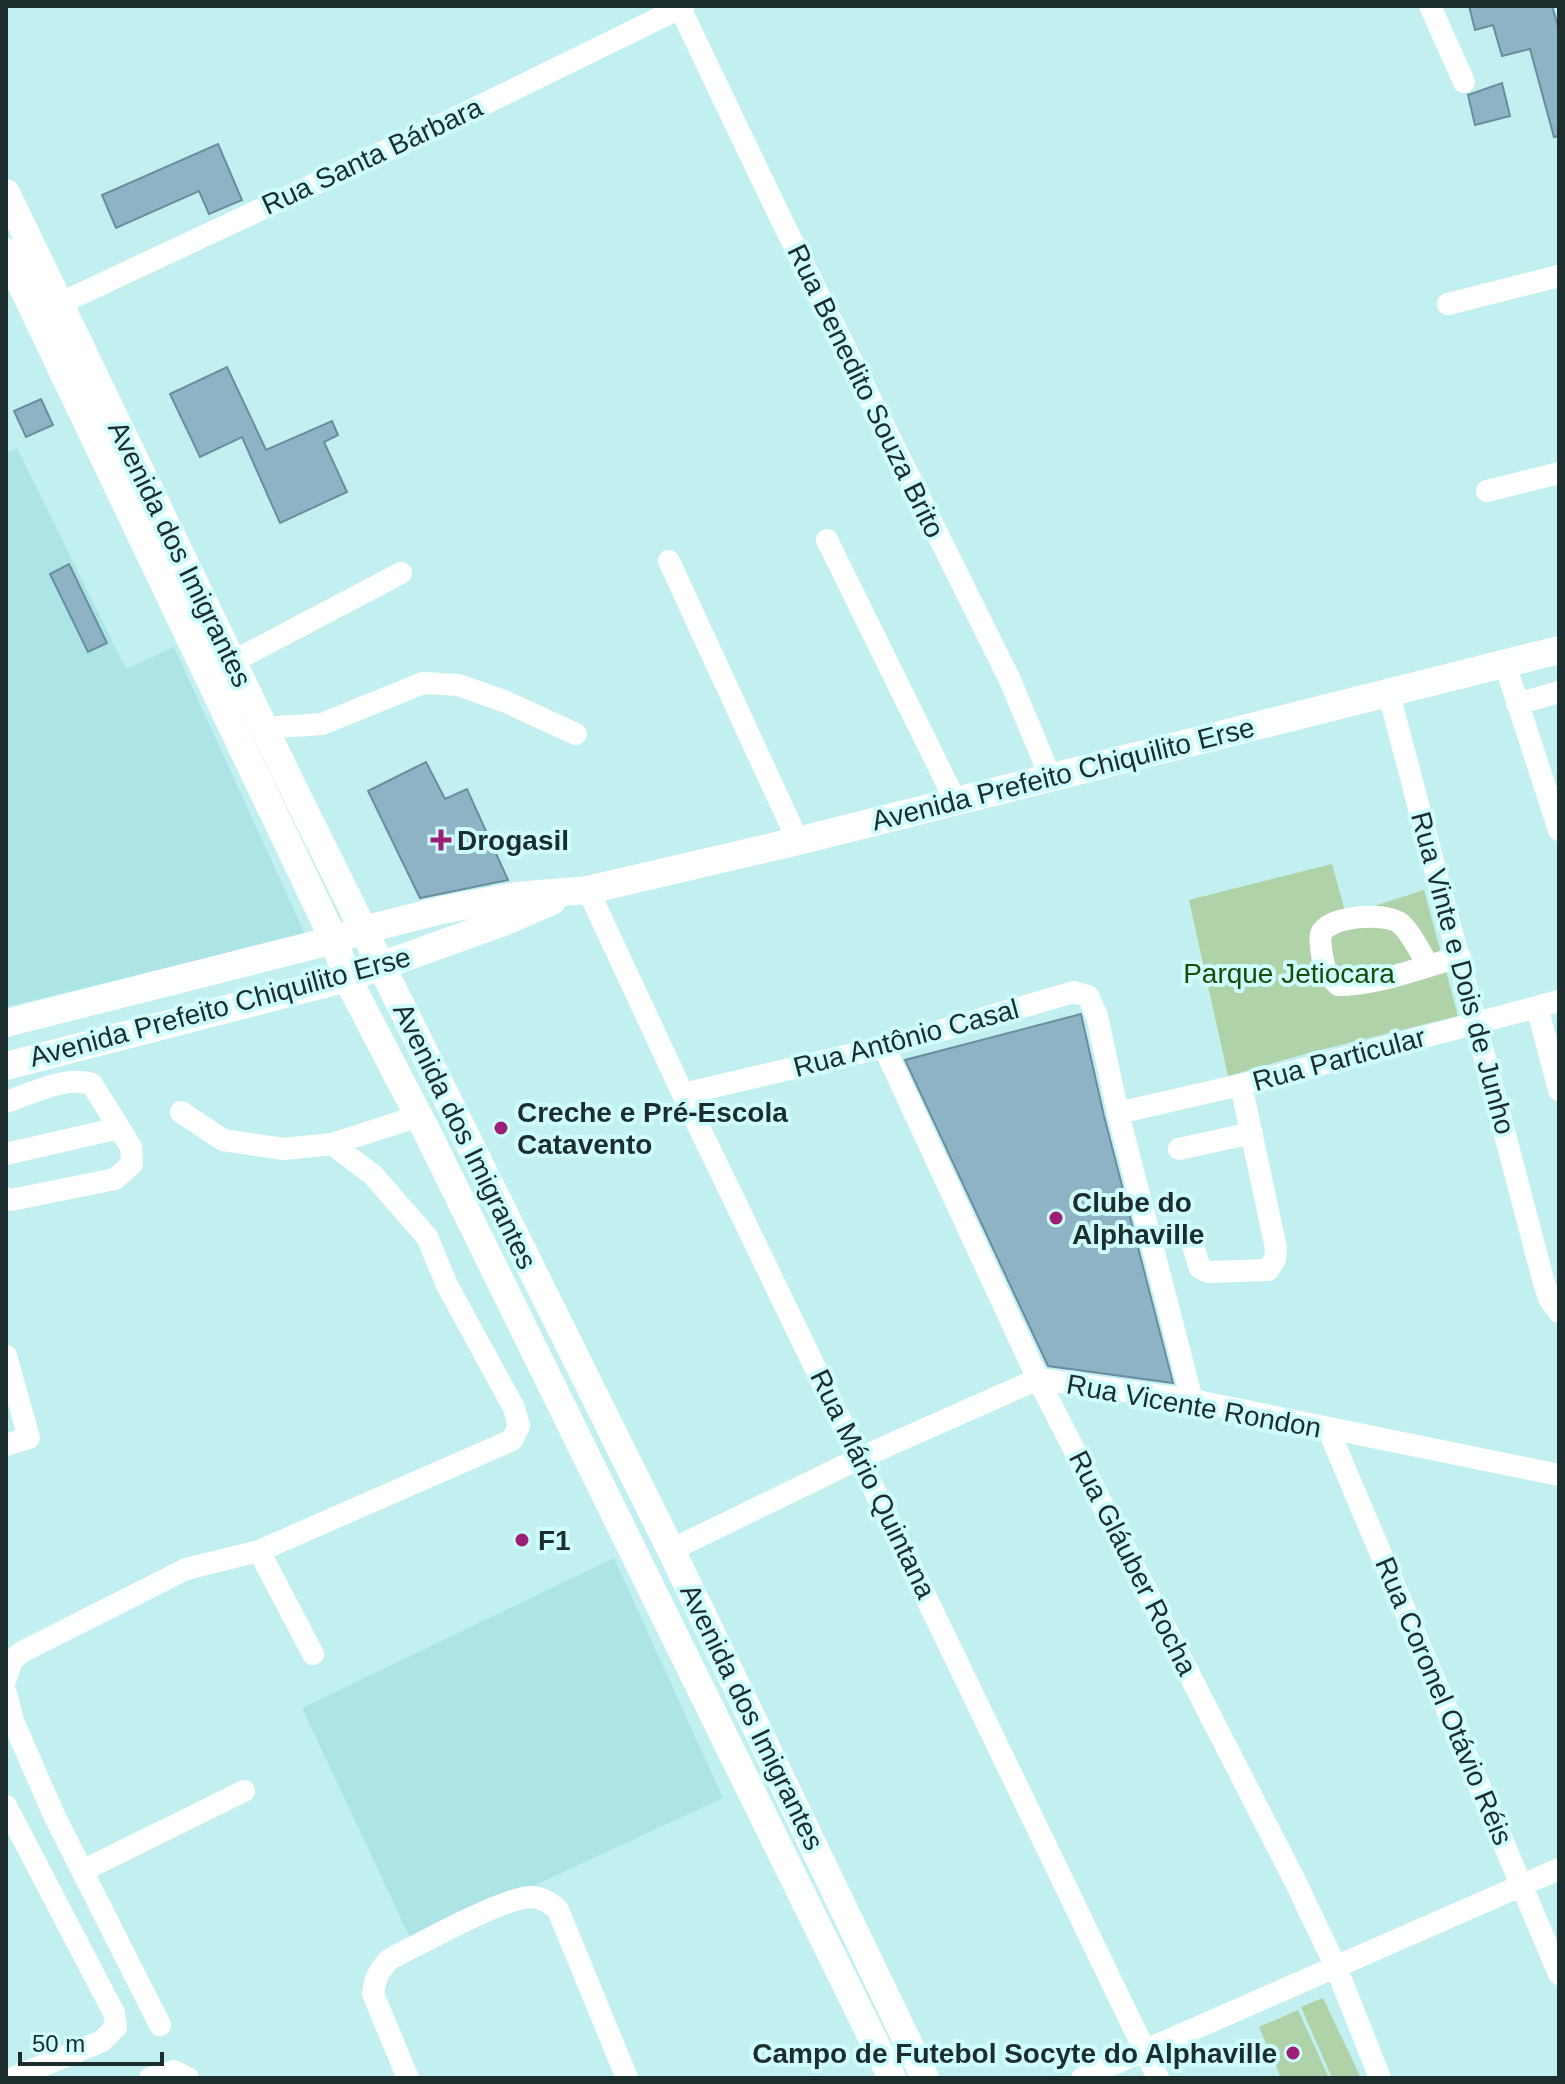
<svg xmlns="http://www.w3.org/2000/svg" width="1565" height="2084" font-family="Helvetica,sans-serif">
<style>
.built{fill:#ade5e7}
.green{fill:#b0d2a9}
.building{fill:#8eb3c4;stroke:#6a8e9f;stroke-width:2}
.lines{fill:none;stroke-linecap:round;stroke-linejoin:round}
.minor{stroke:#fff;stroke-width:22}
.major{stroke:#fff;stroke-width:28}
.poi-dot{fill:#9d1f75;stroke:#cffdfe;stroke-width:3}
.labels{text-anchor:middle;dominant-baseline:central;stroke-width:8;stroke-linejoin:round;paint-order:stroke}
.street-label{font-size:28px;fill:#1b2d2d;stroke:#cffdfe}
.poi-label{font-size:28px;font-weight:bold;fill:#1b2d2d;stroke:#cffdfe;text-anchor:start}
.park-label{font-size:28px;fill:#184c09;stroke:#cffdfe}
</style>
<rect width="100%" height="100%" fill="#c2f0f1"/>
<path class="built" d="M17,448L126,669L174,647L305,934L6,1007V453Z
M614,1558L723,1798L412,1942L302,1708Z"/>
<path class="green" d="M1332,864L1346,915L1424,890L1458,1016L1316,1051L1228,1076L1189,900Z
M1323,1998L1361,2078H1332L1301,2007Z
M1298,2010L1329,2078H1281L1259,2027Z"/>
<path class="building" d="M1469,6H1552L1559,29V136L1554,137L1530,49L1502,56L1493,25L1475,30Z
M1502,83L1510,116L1475,125L1468,95Z
M218,144L242,200L209,214L199,191L116,228L102,195Z
M227,367L266,450L332,421L338,435L324,442L347,492L280,523L242,437L200,457L170,394Z
M41,399L53,425L26,437L14,411Z
M69,564L107,643L88,652L50,574Z
M426,762L445,799L467,789L508,880L420,898L368,791Z
M1081,1014L1104,1116L1173,1383L1048,1366L905,1060Z"/>
<g class="lines">
<path class="minor" d="M679,6L781,219L1010,680L1050,776
M1430,6L1464,82
M59,304L445,123L684,6
M1448,304L1559,276
M1487,491L1559,473
M827,540L955,800
M669,561L798,841
M232,662L401,573
M1505,664L1559,830
M1389,694L1544,1283L1550,1300L1559,1312
M1517,704L1559,692
M263,728L322,724L423,683L458,685L504,701L576,734
M588,890L683,1094L1158,2078
M1428,965C1420,952 1412,934 1401,924C1387,911 1327,916 1321,934C1319,941 1323,964 1326,971C1328,976 1335,981 1338,985C1378,985 1421,967 1460,957
M1537,1007L1559,1090
M884,1047L1038,1379L1295,1881L1336,1967L1380,2078
M683,1094L884,1047L1074,992L1088,996L1097,1016L1118,1113L1192,1400
M6,1102C31,1094 66,1075 92,1084L131,1147L132,1164L115,1179L11,1200L6,1198
M181,1112L223,1140L284,1149L332,1144L419,1116
M1118,1113L1266,1079L1559,1001
M1179,1149L1252,1133
M6,1154L119,1128
M1192,1243L1200,1268L1208,1272L1268,1270L1275,1259L1276,1248L1241,1085
M6,1356L29,1438L6,1445
M1328,1429L1559,1974
M671,1550L860,1458L1038,1379L1192,1400L1559,1475
M259,1551L313,1654
M6,1678L12,1660L22,1652L186,1569L259,1551L512,1440L519,1426L514,1408L447,1285L427,1237L373,1175L332,1144
M6,1693L13,1721L54,1815L160,2025
M6,1806L114,2013L116,2027L102,2041L13,2078
M82,1871L244,1791
M150,2078L174,2071L188,2078
M408,2078L373,1994C375,1978 379,1970 390,1959C420,1944 500,1899 530,1897C542,1897 550,1902 558,1910L627,2078
M1082,2078L1559,1869"/>
<path class="major" d="M6,193L299,800L671,1550L925,2078
M6,252L334,940L347,978L428,1134L892,2078
M6,1023L334,940L363,930L442,910L517,896L588,890L798,841L1559,650
M6,1066L347,978L506,921L552,901"/>
</g>
<g class="poi-dot">
<path d="M437 828h8v8h8v8h-8v8h-8v-8h-8v-8h8z"/>
<circle cx="501" cy="1128" r="8"/>
<circle cx="1056" cy="1218" r="8"/>
<circle cx="522" cy="1540" r="8"/>
<circle cx="1293" cy="2053" r="8"/>
</g>
<g class="labels">
<g class="street-label">
<text transform="translate(372 156) rotate(-25)">Rua Santa Bárbara</text>
<text transform="translate(866 391) rotate(64)">Rua Benedito Souza Brito</text>
<text transform="translate(180 554) rotate(64)">Avenida dos Imigrantes</text>
<text transform="translate(1063 774) rotate(-14)">Avenida Prefeito Chiquilito Erse</text>
<text transform="translate(1463 973) rotate(75)">Rua Vinte e Dois de Junho</text>
<text transform="translate(220 1007) rotate(-15)">Avenida Prefeito Chiquilito Erse</text>
<text transform="translate(906 1038) rotate(-15)">Rua Antônio Casal</text>
<text transform="translate(1339 1059) rotate(-15)">Rua Particular</text>
<text transform="translate(465 1136) rotate(64)">Avenida dos Imigrantes</text>
<text transform="translate(1194 1406) rotate(10)">Rua Vicente Rondon</text>
<text transform="translate(873 1484) rotate(64)">Rua Mário Quintana</text>
<text transform="translate(1133 1563) rotate(63)">Rua Gláuber Rocha</text>
<text transform="translate(1444 1701) rotate(67)">Rua Coronel Otávio Réis</text>
<text transform="translate(752 1717) rotate(64)">Avenida dos Imigrantes</text>
</g>
<g class="poi-label">
<text x="457" y="840">Drogasil</text>
<text x="517" y="1112">Creche e Pré-Escola<tspan x="517" dy="32">Catavento</tspan></text>
<text x="1072" y="1202">Clube do<tspan x="1072" dy="32">Alphaville</tspan></text>
<text x="538" y="1540">F1</text>
<text x="1277" y="2053" text-anchor="end">Campo de Futebol Socyte do Alphaville</text>
</g>
<g class="park-label">
<text x="1289" y="973">Parque Jetiocara</text>
</g>
</g>
<rect width="1565" height="2084" fill="none" stroke="#1b2d2d" stroke-width="16"/>
<path d="M20 2052v12h142v-12" fill="none" stroke="#1b2d2d" stroke-width="4"/>
<text x="32" y="2052" font-size="24" fill="#1b2d2d" stroke="#cffdfe" stroke-width="6" paint-order="stroke">50 m</text>
</svg>
